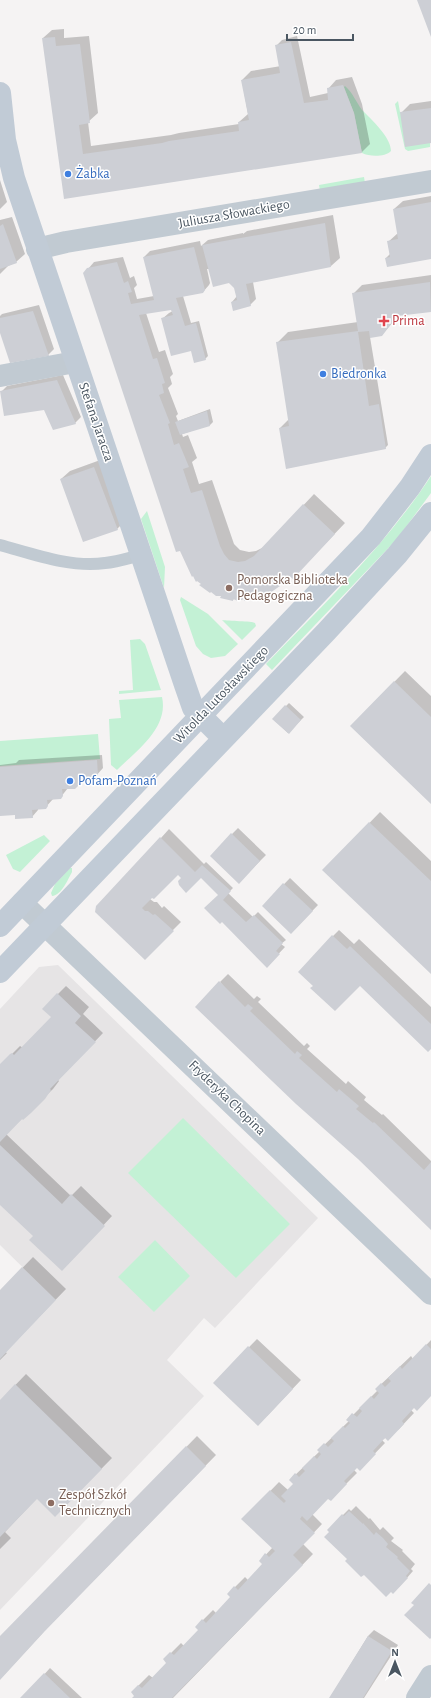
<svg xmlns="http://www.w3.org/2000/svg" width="431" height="1698" font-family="'Alegreya Sans',sans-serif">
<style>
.education{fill:#e6e4e5}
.green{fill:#c3f1d5}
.shadow{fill:#0003}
.building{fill:#cdcfd5}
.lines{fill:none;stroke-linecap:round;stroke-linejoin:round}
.lane{stroke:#c1cad2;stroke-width:12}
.street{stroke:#c1cad2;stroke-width:22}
.secondary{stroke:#c1cbd6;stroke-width:22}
.shop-dot{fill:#3f7fe0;stroke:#fff;stroke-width:1.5}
.health-dot{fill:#e0444e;stroke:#fff;stroke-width:1.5}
.education-dot{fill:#8d6e63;stroke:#fff;stroke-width:1.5}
.labels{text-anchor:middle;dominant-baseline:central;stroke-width:3;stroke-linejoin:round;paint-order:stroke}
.shop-label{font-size:14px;fill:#366cbe;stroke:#fff;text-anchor:start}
.street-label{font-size:14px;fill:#4a5661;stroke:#fff}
.health-label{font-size:14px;fill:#be3a42;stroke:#fff;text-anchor:start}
.education-label{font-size:14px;fill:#785e54;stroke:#fff;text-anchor:start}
</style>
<rect width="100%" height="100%" fill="#f5f3f3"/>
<path class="education" d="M58,965L318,1218L215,1328L204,1318L167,1360L204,1396L0,1610V1359L56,1300L0,1245V1009L39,967Z"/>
<path class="green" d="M345,86C353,93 356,102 362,110C371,119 391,137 391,151C385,157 370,157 362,153L354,113L344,87Z
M398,101L400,112L430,143V147L408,151L405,149L395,104Z
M364,177L365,183L320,191L319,185Z
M431,476V493L397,539L272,670L266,664C324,604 385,546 431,476Z
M147,511L165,567L164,588L141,519Z
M181,597L208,614L238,644L225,656L211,658L203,654L196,646L180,600Z
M222,620C228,621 252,621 255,623L256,626L242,640Z
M140,639L145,644L161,690L119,694V691L133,690L130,640Z
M162,697C169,728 136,751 117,770L111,765L109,719L121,718L119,700Z
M98,734L100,759L0,766V741Z
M44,835L50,841L20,872L13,869L6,855Z
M70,868H72V872C68,879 62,895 52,896L51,893L55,884Z
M183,1118L290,1224L236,1278L128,1173Z
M155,1240L190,1276L154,1312L118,1277Z"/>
<path class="shadow" d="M64,29V38L89,36L98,113L88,122L91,146L171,135L179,133L239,124V122L248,114L242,80L251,71L281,66L276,46L282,40L297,36L310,97L328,93V89L336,80L352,77L362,104L370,144L362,152L65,198L43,38L52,30Z
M431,101V142L401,113L410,104Z
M0,180L7,202L0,209Z
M431,196V258H386L390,254L388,242L398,233L394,209L403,201Z
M333,215L340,258L331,266L253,282L256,299L250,305L232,302L237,296L235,287L209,269H207L210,283L209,285L203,292L183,296L191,323L199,321L208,356L205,359L192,350L162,319L169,313L173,311L172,308L146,313L159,352L165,350L173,374L170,377L172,384L168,388L178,414L176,416L178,421L210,409L213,422L210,425L182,434L183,437L188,435L197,458L192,462L199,484L212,480L234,544L240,550L249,552L256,551L264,547L314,494L345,523L303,567L290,575L279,585L268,593L267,591L260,594L257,598H235L233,600L222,596L202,584L88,269L94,262L123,257L130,278L134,276L137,285L134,288L137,299L154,296L144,257L150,251L200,241L201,246L208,240L243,233V234L247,231Z
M12,217L25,254L16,262L8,266L0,274V220Z
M431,275V311L399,315L382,335L370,337L388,445L385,448L280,428L289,419L277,343L288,332L358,322L353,294L362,285Z
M39,305L54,349L48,355L0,330V316L2,314Z
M63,375L81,417L75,423L45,408L1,392L7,386Z
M103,459L126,520L117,529L61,479L70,471Z
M405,671L431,696V803L351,726Z
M289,703L304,717L288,733L273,719Z
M102,755L103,768L95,777L84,778L75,788H68L60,798L53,799L45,808H38V810L32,817L16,814L0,815V765L16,763L19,760Z
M380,812L431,861V972L324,870Z
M238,828L266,855L239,882L232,834Z
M169,829L204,864L206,862L233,888L228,893L253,917L258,912L286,940L281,944L285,947L267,966L222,921L219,894L201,877L178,873L150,899L154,902H157L162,908L164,906L181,922L145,958L96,911Z
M290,878L318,905L291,933L263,906Z
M339,930L354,944L359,939L431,1007V1048L360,985L318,982L333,936Z
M228,974L254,999L257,996L261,999L258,1002L304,1046L307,1043L310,1046L307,1049L346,1084L348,1081L366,1097L364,1100L382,1115L383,1114L431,1161V1229L220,982Z
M66,986L89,1007L83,1014L103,1033L58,1080L59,1081L53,1089L6,1134L71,1196L81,1186L112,1216L70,1261L34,1236L0,1203V1066L20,1046L23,1048L52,1017L58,994Z
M33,1257L66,1289L5,1352L7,1353L0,1360V1291Z
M257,1339L301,1380L267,1416L214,1383Z
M431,1340V1395L414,1407L411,1410L414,1413L399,1429L382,1440L385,1443L360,1469L357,1467L354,1470L357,1473L341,1489L328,1497L312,1514L322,1524L303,1544L313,1554L173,1698H133L136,1696L132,1692L149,1675L153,1678L168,1663L171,1653L181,1643L184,1646L200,1630L203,1620L213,1610L216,1613L232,1597L235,1587L245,1577L248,1580L264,1564L260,1561L273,1547L243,1519L279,1482L288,1490L294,1484L290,1480L320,1451L319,1450L349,1421L348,1420L377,1391L376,1389L411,1356L413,1359Z
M26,1374L112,1458L55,1516L37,1498L5,1532L11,1538L0,1549V1401Z
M197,1436L216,1455L49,1626L0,1679V1638Z
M356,1506L369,1519L370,1518L380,1530L383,1527L394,1538L391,1541L403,1550L402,1551L415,1564L411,1569L413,1571L399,1587L348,1559L328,1530L349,1509L351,1511Z
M374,1630L398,1645L364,1698H330L368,1636Z
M50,1668L82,1698H23Z"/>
<path class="building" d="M417,0H431V37Z
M55,37L56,46L80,44L90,123L79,125L83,154L162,143L169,141L239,131L238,122L249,120L241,80L280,73L275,45L291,42L304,103L328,100L327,88L343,85L354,113L362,153L64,199L42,38Z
M431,108V143L405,147L400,112Z
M431,202V259L387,267L385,258L390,257L387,241L398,239L393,209Z
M325,223L331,267L246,284L251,306L233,311L231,302L237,300L234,288L229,283L213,287L202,245Z
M3,224L17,263L0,269V226Z
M194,247L205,290L203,293L176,298L185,326L196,323L206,360L194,363L191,351L171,356L161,318L173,315L171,310L139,315L153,359L157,358L165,383L162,384L164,393L159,395L170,423L168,424L174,445L179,443L189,467L183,469L191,493L202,490L220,546L224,554L229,560L238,562L245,561L254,556L303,504L335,534L293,579L288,575L284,579L285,580L278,585L280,586L267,595V593L262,597H257V599L251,600L244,601V599L238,601L233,599V601L220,598L221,596H216L211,592L210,593L199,585L201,584L197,581L196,582L193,576L192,577L180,551L176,552L83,273L87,268L117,262L124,283L128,281L132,292L128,293L131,304L154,300L143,257Z
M430,282L431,312L397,316L382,336L370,338L369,331L358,332L369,406L379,404L386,449L286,469L279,428L289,426L276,342L358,331L352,293Z
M33,311L49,356L10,363L0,333V318Z
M57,380L76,424L53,430L44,410L4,416L0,391Z
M207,411L210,426L180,435L175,422Z
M94,467L118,530L83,542L60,479Z
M394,681L431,717V804L350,726Z
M285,705L301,720L289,734L272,719Z
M97,760L98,775L95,778L78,779V786L75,789H62L63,796L61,799L47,800L48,806L46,809L32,810L33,818L15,819V815L0,816V767Z
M369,822L431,881V974L322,870Z
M231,833L260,861L239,884L210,856Z
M160,837L195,872L202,865L231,891L223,900L246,922L254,915L283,943L276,951L280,954L267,968L222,922L220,924L204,908L218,895L201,878L186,893L179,885L178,881L181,878L178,875L154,899L152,898L142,908L145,911H148L153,915L155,914L174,931L145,960L95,912L96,906Z
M283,883L313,911L291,934L262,906Z
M332,935L347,949L350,946L431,1024V1049L428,1052L360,986L335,1011L310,988L313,986L298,972Z
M219,981L245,1007L248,1004L253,1008L250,1011L271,1031L295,1054L297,1051L302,1055L299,1058L337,1092L339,1089L359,1106L356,1109L373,1123L374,1122L424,1170L431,1162V1230L358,1159L296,1104L195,1007Z
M57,993L81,1016L75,1023L96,1042L50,1089L51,1090L45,1099L31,1113L23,1120L22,1119L0,1142V1064L10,1054L12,1053L14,1055L51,1017L42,1009Z
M0,1145L62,1204L71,1194L105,1226L62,1271L29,1240L33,1236L0,1205Z
M22,1267L56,1300L0,1359V1290Z
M426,1344L431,1349V1396L417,1411L414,1408L402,1421L404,1424L388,1441L385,1438L373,1451L376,1454L360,1471L357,1468L344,1481L347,1484L331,1501L328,1499L307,1521L302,1516L300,1519L315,1533L293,1555L303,1565L172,1698H132L134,1696L131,1692L138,1685L142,1688L166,1663L163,1659L170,1652L174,1655L198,1630L195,1627L202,1619L206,1623L230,1597L227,1594L234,1586L238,1590L262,1564L259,1561L265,1553L269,1557L275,1551L241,1519L270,1490L284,1503L286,1501L281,1496L293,1484L289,1480L295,1473L299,1477L305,1471L302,1468L314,1456L317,1459L321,1454L317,1450L324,1443L328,1447L334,1441L331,1438L343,1426L345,1428L350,1423L346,1420L352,1413L357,1417L362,1411L359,1408L371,1396L374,1399L379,1393L375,1389L381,1383L385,1387L391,1381L388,1378L400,1366L402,1369Z
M248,1346L293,1389L258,1426L213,1383Z
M15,1384L102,1469L55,1517L37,1499L0,1537V1400Z
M186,1446L206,1466L44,1632L0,1680V1636Z
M349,1511L363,1524V1523L374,1535L376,1532L383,1538L388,1544L386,1547L398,1557L397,1558L410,1571L406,1576L408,1578L393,1594L391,1592L386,1597L364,1575L361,1577L345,1561L347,1559L324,1537L329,1532L327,1530L342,1514L344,1516Z
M429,1583L431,1585V1638L430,1639L404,1615L414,1605L411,1603Z
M368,1636L392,1651L363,1698H329Z
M44,1673L70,1698H20Z"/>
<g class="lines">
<path class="lane" d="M0,545C33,554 71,568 105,563C117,562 129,558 141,555"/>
<path class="street" d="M37,249L66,242L431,181
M0,376L75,362
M22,903L431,1294
M417,1698L431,1676"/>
<path class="secondary" d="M0,93L5,140L14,178L185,685L193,708L223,738
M0,926L371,537L410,487L431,455
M0,972L326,632L397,555L431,513"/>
</g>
<g class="shop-dot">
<circle cx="68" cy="174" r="4"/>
<circle cx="323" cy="374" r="4"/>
<circle cx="70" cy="781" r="4"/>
</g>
<path class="health-dot" d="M382 315h4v4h4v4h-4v4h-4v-4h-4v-4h4z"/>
<g class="education-dot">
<circle cx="229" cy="588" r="4"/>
<circle cx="51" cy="1503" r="4"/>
</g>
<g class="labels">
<g class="shop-label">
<text x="76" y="174">Żabka</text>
<text x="331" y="374">Biedronka</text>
<text x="78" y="781">Pofam-Poznań</text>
</g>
<g class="street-label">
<text transform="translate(234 214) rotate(-10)">Juliusza Słowackiego</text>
<text transform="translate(96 422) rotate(71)">Stefana Jaracza</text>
<text transform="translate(221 695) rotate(-46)">Witolda Lutosławskiego</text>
<text transform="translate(227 1098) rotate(44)">Fryderyka Chopina</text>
</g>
<g class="health-label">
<text x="392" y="321">Prima</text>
</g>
<g class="education-label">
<text x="237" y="580">Pomorska Biblioteka<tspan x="237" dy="16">Pedagogiczna</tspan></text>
<text x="59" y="1495">Zespół Szkół<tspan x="59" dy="16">Technicznych</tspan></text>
</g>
</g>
<g transform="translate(395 1662)" stroke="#ffffff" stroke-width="3" paint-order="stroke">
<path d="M0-3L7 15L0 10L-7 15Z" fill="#4a5661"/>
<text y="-6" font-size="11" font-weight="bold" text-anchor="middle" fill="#4a5661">N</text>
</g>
<path d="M287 34v6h66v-6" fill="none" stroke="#4a5661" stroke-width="2"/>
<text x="293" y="34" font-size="12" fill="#4a5661" stroke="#ffffff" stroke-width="3" paint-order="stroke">20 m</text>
</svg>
